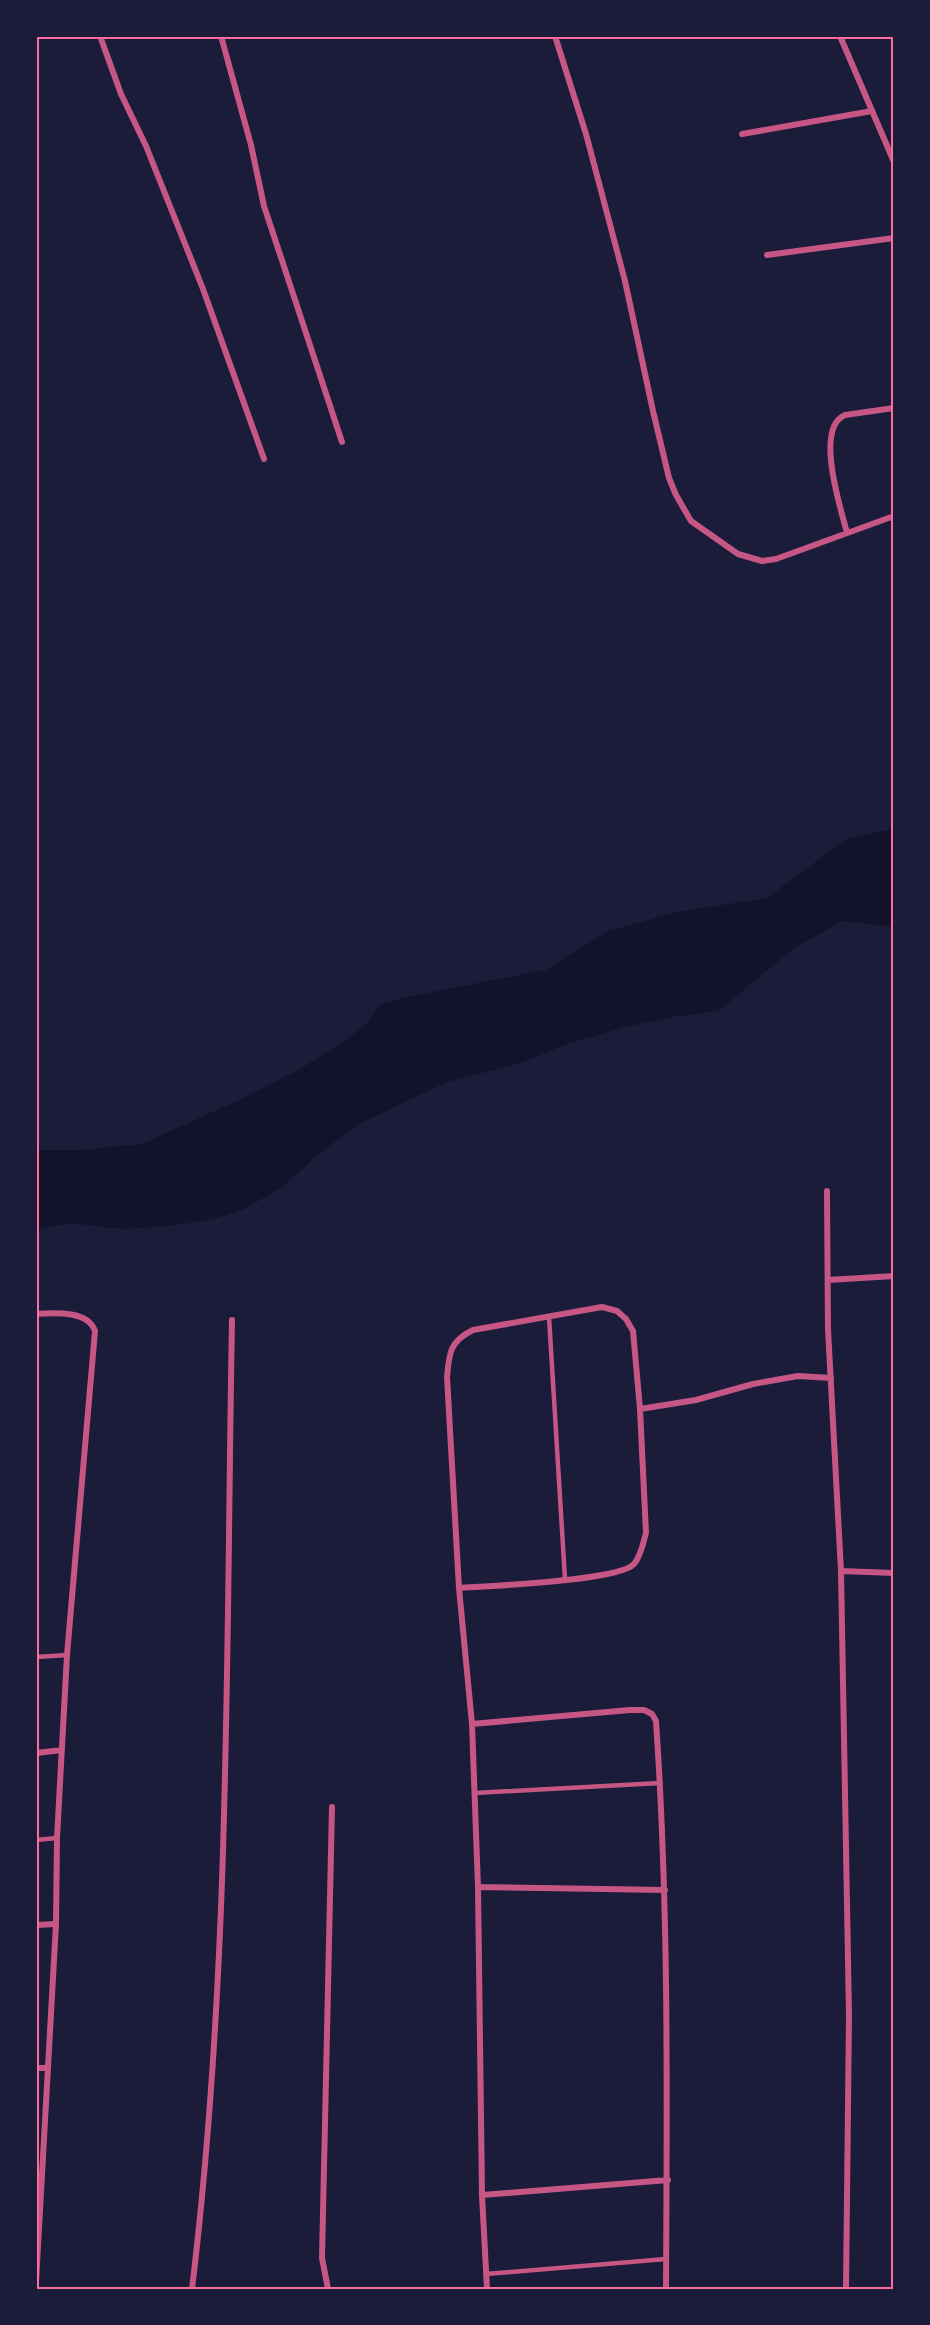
<svg xmlns="http://www.w3.org/2000/svg" width="930" height="2325" font-family="'Golos Text',sans-serif">
<style>
.water{fill:#12122b}
.lines{fill:none;stroke-linecap:round;stroke-linejoin:round}
.service{stroke:#c65784;stroke-width:4.5}
.minor{stroke:#c65784;stroke-width:6}
.neatline{fill:none;stroke:#ff6b9d;stroke-width:2}
</style>
<rect width="100%" height="100%" fill="#1b1b3a"/>
<path class="water" d="M894,829V927L842,921L794,948L718,1011L671,1017L622,1028L567,1044L524,1062L447,1082L363,1122L318,1154L284,1186L242,1210L209,1220L169,1226L122,1229L70,1223L36,1230V1150H82L142,1144L239,1100L300,1069L345,1041L368,1022L379,1005L407,997L546,970L608,931L677,912L767,898L848,838Z"/>
<g class="lines">
<path class="service" d="M549,1317L565,1579
M36,1657L67,1655
M475,1793L660,1783
M36,1840L57,1838
M486,2274L666,2259"/>
<path class="minor" d="M100,36L121,94L146,146L203,289L264,459
M221,36L251,145L264,206L342,442
M555,36L586,134L625,281L653,411L669,478L676,495L691,521L738,554L762,561L776,559L894,516
M840,36L894,162
M742,134L872,111
M767,255L894,238
M847,533C841,509 814,428 845,415L894,408
M827,1191L828,1329L841,1571L849,2015L846,2289
M828,1280L894,1276
M36,1314C54,1313 88,1310 95,1331L67,1655L57,1838L56,1924L36,2282
M640,1409L696,1400L753,1384L798,1376L831,1378
M841,1571L894,1573
M459,1588C488,1586 619,1581 634,1564C641,1556 643,1543 646,1533L640,1409L633,1331L626,1319L617,1311L602,1307L473,1330C450,1341 449,1353 447,1377L459,1588L472,1724L478,1887L482,2195L487,2289
M472,1724L630,1710H644L652,1714L656,1721C669,1910 667,2100 666,2289
M36,1753L62,1750
M478,1887L665,1890
M36,1925L56,1924
M36,2068H48
M482,2195L668,2180
M192,2289C231,1968 226,1643 232,1320
M328,2289L322,2258L332,1807"/>
</g>
<rect width="930" height="2325" fill="none" stroke="#1b1b3a" stroke-width="75"/>
<rect x="38" y="38" width="854" height="2250" class="neatline"/>
</svg>
